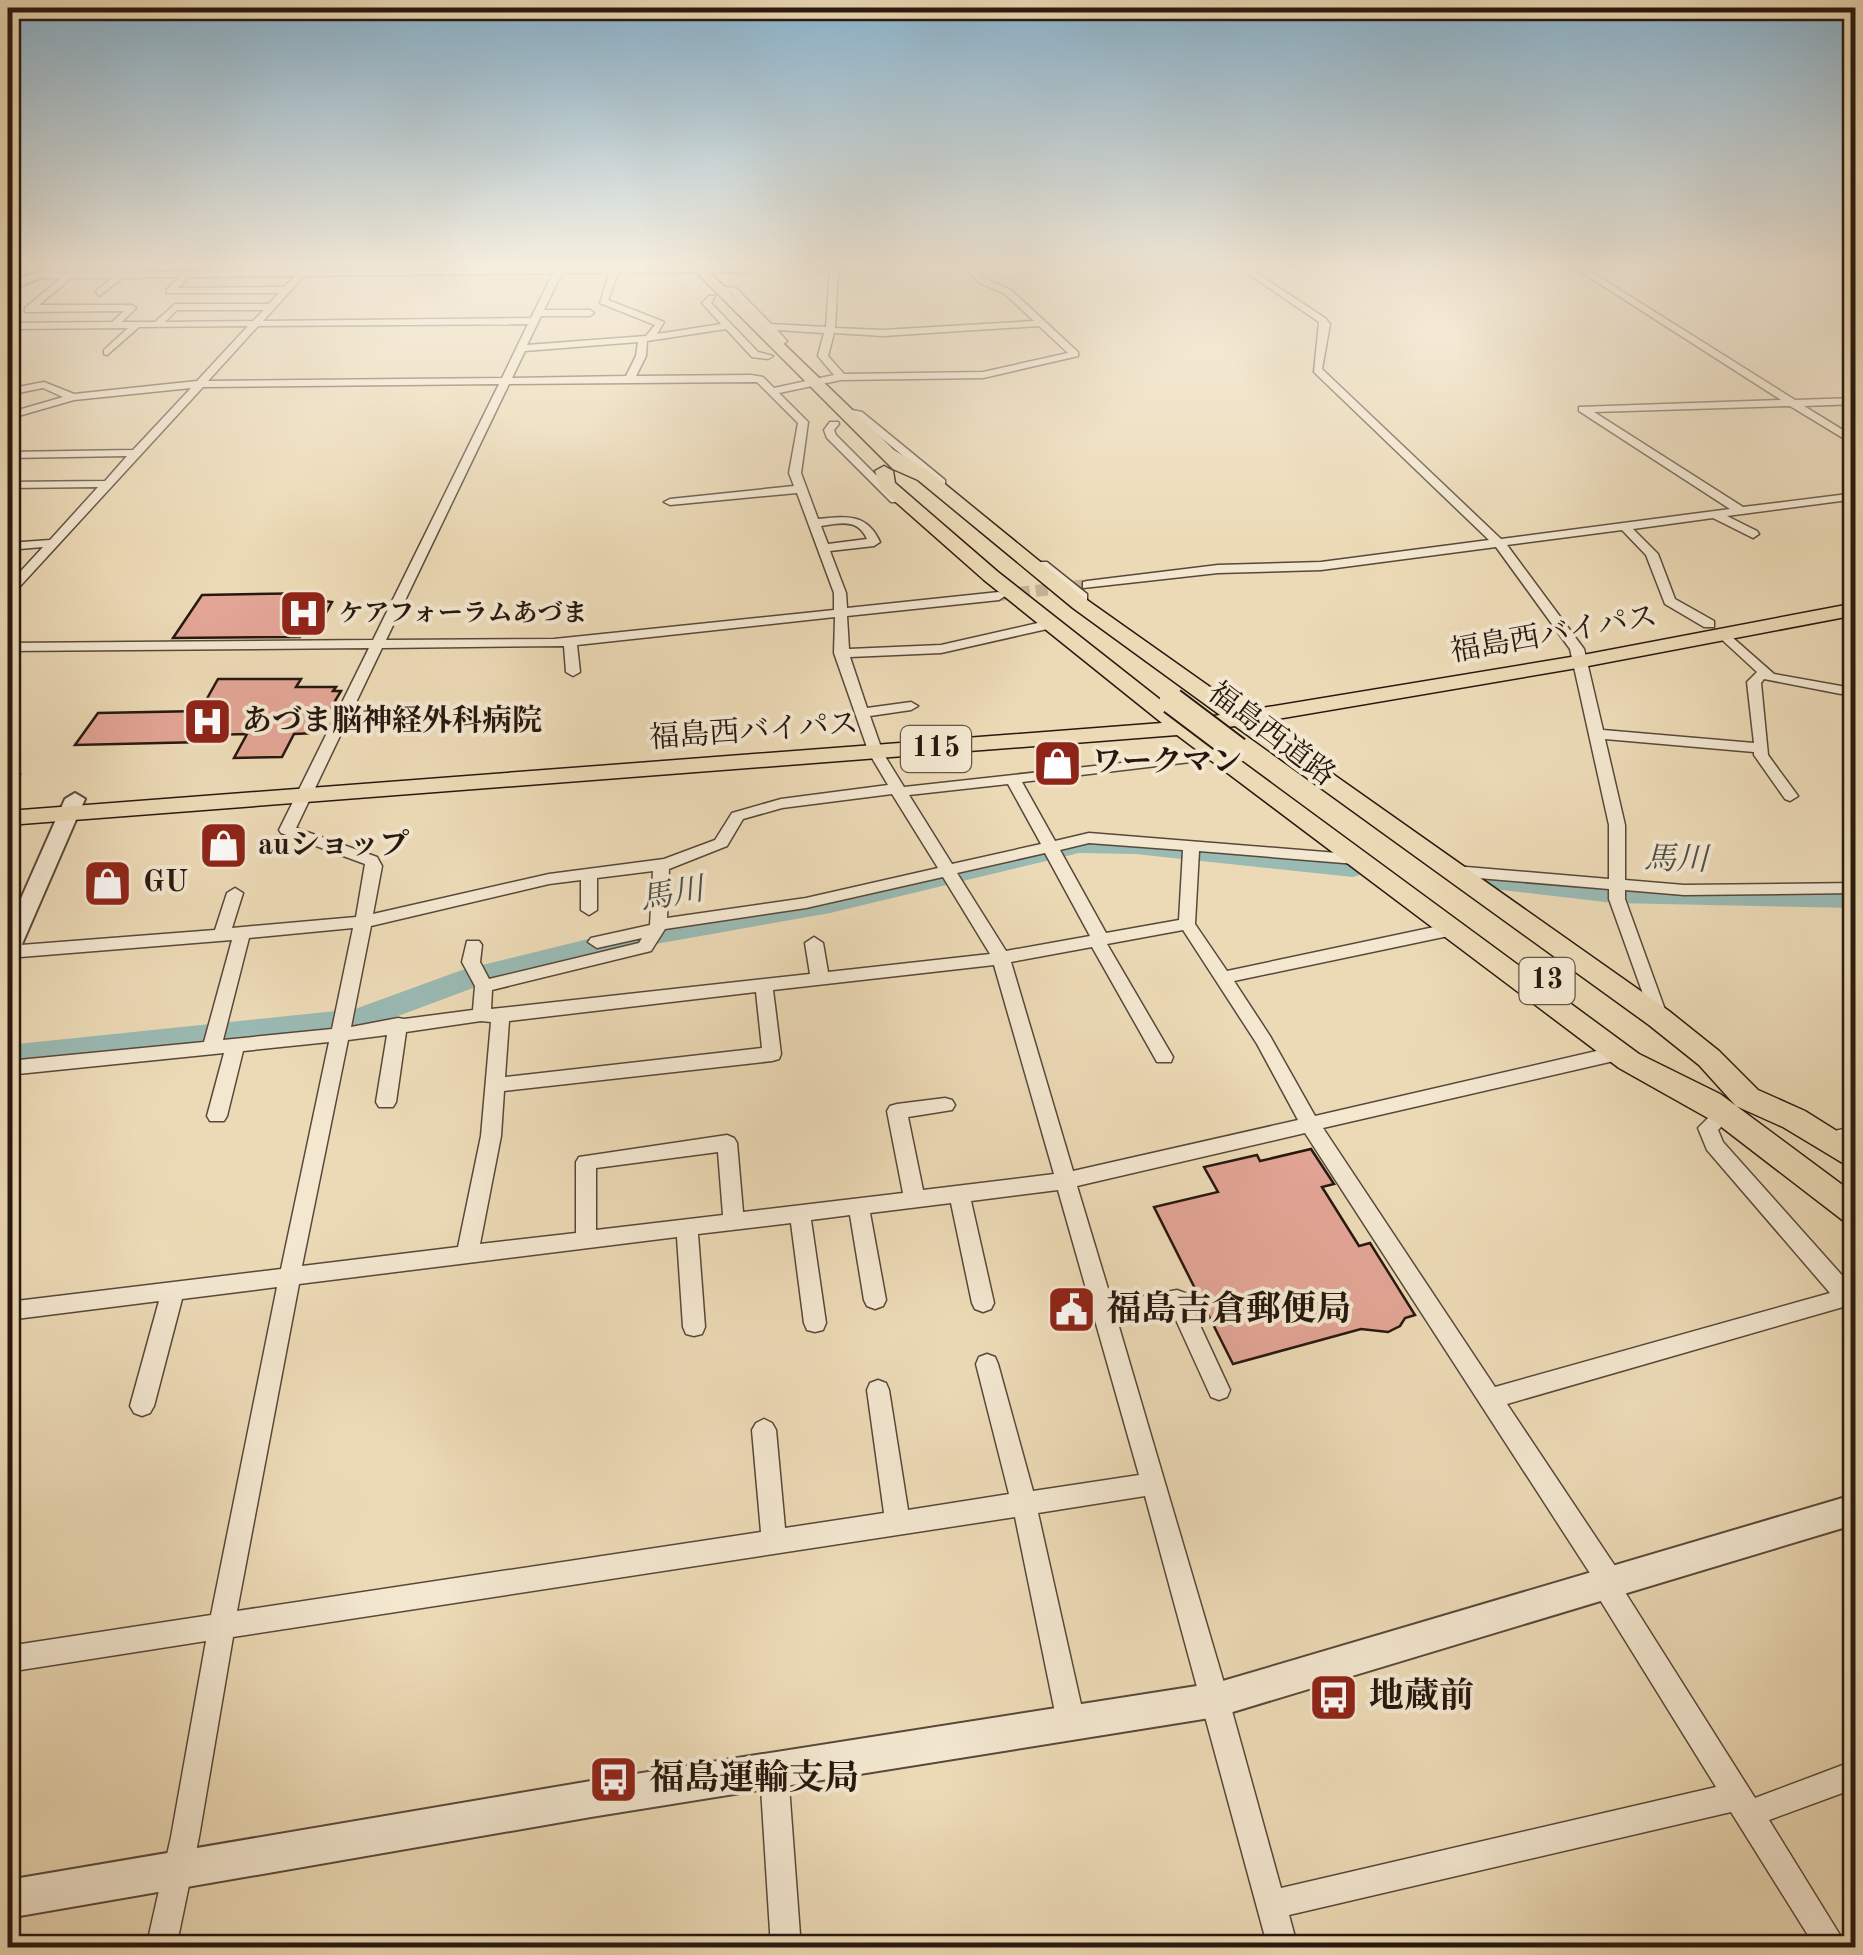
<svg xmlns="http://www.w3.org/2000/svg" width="1863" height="1955" font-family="'Old Standard TT','Noto Serif JP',serif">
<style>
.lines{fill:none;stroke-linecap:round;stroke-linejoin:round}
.river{fill:#9abab4;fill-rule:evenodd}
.building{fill:#e3a596;stroke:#26180f;stroke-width:2.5}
.minor-tunnel{stroke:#c4b395;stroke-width:12;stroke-dasharray:12 6;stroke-linecap:butt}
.minor-casing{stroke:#584839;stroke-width:3}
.tertiary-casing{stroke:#584839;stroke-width:4}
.secondary-casing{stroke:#26180f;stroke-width:4}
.trunk-casing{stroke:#26180f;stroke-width:3}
.minor{fill:#f3e7d0;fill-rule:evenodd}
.tertiary{fill:#f3e7d0;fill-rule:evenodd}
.secondary{fill:#f3e7d0;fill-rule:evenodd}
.trunk{fill:#ecdab6;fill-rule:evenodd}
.trunk-bridge-far1-casing{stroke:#26180f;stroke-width:21;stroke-linecap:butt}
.trunk-bridge-casing{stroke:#26180f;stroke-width:29;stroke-linecap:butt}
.trunk-bridge-far1{stroke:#ecdab6;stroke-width:19}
.trunk-bridge{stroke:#ecdab6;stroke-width:25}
.labels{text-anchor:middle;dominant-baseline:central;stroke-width:8;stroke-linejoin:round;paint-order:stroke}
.far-poi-label{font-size:25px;font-weight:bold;fill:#26180f;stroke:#f3e7d0;text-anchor:start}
.shield{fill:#f3e7d0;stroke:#645649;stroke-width:2.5}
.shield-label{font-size:28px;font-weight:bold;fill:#26180f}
.street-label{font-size:30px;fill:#26180f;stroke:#f3e7d0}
.poi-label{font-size:30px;font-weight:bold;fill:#26180f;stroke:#f3e7d0;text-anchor:start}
.water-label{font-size:32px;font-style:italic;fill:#4f5149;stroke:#f3e7d0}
.near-poi-label{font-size:35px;font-weight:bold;fill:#26180f;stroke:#f3e7d0;text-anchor:start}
</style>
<rect width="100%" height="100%" fill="#ecdab6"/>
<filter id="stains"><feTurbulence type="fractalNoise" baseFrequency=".002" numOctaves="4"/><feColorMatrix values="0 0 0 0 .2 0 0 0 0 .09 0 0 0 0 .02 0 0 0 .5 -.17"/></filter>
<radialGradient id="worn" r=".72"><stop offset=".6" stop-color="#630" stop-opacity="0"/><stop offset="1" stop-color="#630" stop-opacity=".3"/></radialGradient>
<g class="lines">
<path class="river" d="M1079,837L1135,838L1353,859L1363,862L1367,868L1363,874L1353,877L1135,854L1079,853L830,913L633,948L481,985L358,1031L8,1067V1045L355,1009L462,970L633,928L830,895Z
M1495,873L1614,885L1856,890V908L1614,903L1485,888L1481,882L1485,876Z"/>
</g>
<path class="building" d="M319,593L315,600L332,602L321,622H308L300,637L173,638L202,595Z
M218,679H301L296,687H336L333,691H341L316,733L294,734L282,757L234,758L247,734L208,735L204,742L75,745L98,713L200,711Z
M1311,1149L1334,1184L1322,1187L1359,1246L1370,1243L1415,1315L1405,1318L1400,1326L1388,1332L1361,1329L1233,1364L1154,1207L1218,1192L1204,1167L1257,1155L1260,1161Z"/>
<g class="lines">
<path class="minor-tunnel" d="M1000,595L1087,585"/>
<defs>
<path id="minor" d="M303,268H311L309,271L847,268L838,271L835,328L883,330L1034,321L1005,294L980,283L964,268H973L986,279L1011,290L1078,352V356L983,378L841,380L779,393L808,422L801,473L818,519C846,516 867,513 880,542L874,546L830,551L846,593L847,608L999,592L1005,596L999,600L847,616L849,649L941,645L1051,620L1057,624L1056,627L941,653L850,657L867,708L911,702L918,706L911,710L870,716L883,753L904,787L1221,752L1223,755L1216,759L1022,782L1055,841L1089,833L1362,855L1364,859L1356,864L1199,851L1195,924L1227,971L1453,923L1459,925L1461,929L1459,933L1453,935L1234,981L1270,1036L1315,1116L1618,1046L1625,1048L1627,1053L1625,1058L1618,1060L1323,1128L1495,1387L1830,1293L1707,1150L1698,1128L1717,1109H1731L1734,1114L1718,1130L1723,1142L1856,1291V1316L1843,1307L1507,1404L1621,1575L1625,1584L1623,1589L1755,1798L1856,1760V1788L1769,1820L1848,1948H1816L1731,1812L1289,1915L1298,1948H1268L1145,1496L1038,1513L1085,1722L1081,1732L1071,1736L1061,1732L1057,1722L1015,1517L233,1637L199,1837L176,1948H146L171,1837L206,1641L8,1672V1646L211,1615L277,1287L182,1299L154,1406L150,1413L142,1416L134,1413L130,1406L159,1301L8,1320V1302L281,1269L329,1042L243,1051L227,1116L224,1121H210L207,1116L224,1053L8,1075V1061L204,1042L232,940L8,958V946L215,930L227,893L235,888L243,893L232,928L356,917L365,864L281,833L279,830L369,648L8,651V643L373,640L499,384L203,387L12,595L8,596V585L43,547L8,550V543L50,540L98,487L8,488V482L105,481L127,456L8,458V452L133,450L191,388L74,400L8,419V413L63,397L43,388L8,395V389L44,382L74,394L197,381L248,326L139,327L107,355L104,354V350L128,328L8,329V323L112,322L124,311L25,312V308L61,278H35L38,273L300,271ZM830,271L826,327L771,324L736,288L718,286L714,289L731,292L777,341L773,348H779L787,341L777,330L824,333L818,356L834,375L774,388L763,377L751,375L636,376L646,356L647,341L726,329L752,357L768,359L773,356L758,352L711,303L715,296H709L702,303L721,324L657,334L664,322L608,300L618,273ZM553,273L531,318L263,321L304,276ZM562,273H609L600,303L655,325L646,336L527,345L541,316H590L594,313L590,310H544ZM295,276L284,287L178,288L189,277ZM179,277L167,289V293H279L269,304H175L155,322H122L136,308L132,305H39L71,278H112L96,291L99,296L122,278ZM177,310H264L253,321L165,322ZM528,324L502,378L208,381L258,326ZM1039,326L1068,353L983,372L844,374L828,356L834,333L883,336ZM638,342L636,356L626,376L512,378L525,351ZM757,382L798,423L789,473L794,486L670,499L664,502L670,505L797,493L834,593V610L554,639L386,640L509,384ZM834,524C850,522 860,524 867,539L828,544L821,526ZM835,617L834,653L869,753L888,785L781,799L732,813L715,840L664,859L549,874L373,914L382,866L377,857L296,828L382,648L564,646L566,672L573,676L580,672L577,645ZM1008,784L1041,844L952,864L909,795ZM892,794L938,868L806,898L667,918L669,869L727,846L743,819L782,808ZM1089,843L1183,850L1179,920L1106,933L1060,850ZM1045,853L1090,936L1006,951L957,873ZM653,871L650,925L591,938L588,942L597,948L642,938L639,943L489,979L480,962L482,945L479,941H467L462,962L475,986L473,1010L404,1019L398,1018L351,1027L371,926L549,884L581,880V910L589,915L597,910V878ZM943,877L990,954L828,972L823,943L814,937L805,943L810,974L491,1009L492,990L651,951L665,929L806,908ZM353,928L332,1029L223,1040L249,938ZM1183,930L1257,1044L1298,1120L1073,1171L1011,962L1092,947L1157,1062H1171L1173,1057L1107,944ZM994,965L1054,1174L923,1190L908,1117L952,1110L955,1105L952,1100L945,1098L897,1104L890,1106L887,1111L903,1193L743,1212L737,1143L734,1138L727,1135L579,1157L576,1162V1233L480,1244L501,1136L504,1091L772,1061L779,1059L781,1054L773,990ZM756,992L762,1048L505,1077L509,1021ZM481,1021L491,1022L481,1136L458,1247L302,1266L348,1040L387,1035L376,1102L379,1107H393L396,1102L406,1032ZM1305,1133L1595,1581L1593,1586L1597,1595L1716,1787L1281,1888L1229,1700L1117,1320L1171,1309L1211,1397L1219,1400L1227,1397L1230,1390L1185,1293L1177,1290L1112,1302L1077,1186ZM718,1152L723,1215L596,1230V1168ZM1058,1190L1139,1475L1033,1491L998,1364L995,1357L987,1354L979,1357L976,1364L1009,1494L908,1510L889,1390L886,1383L878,1380L870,1383L867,1390L884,1513L785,1528L776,1430L772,1423L764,1419L756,1423L752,1430L761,1532L237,1611L299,1284L677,1237L683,1327L686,1334L694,1336L702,1334L705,1327L698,1234L791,1223L804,1323L807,1330L815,1332L823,1330L826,1323L811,1220L850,1215L864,1300L867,1306L875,1309L883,1306L886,1300L870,1213L951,1203L972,1303L975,1309L983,1312L991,1309L994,1303L971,1201Z
M1240,268H1249L1325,318L1330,324L1322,369L1501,539L1730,509L1579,411V407L1781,400L1575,268H1585L1795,400L1856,398V404L1804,406L1856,438V446L1790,406L1594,412L1743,507L1856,493V499L1727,516L1757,531L1759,534L1753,538L1713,518L1633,529L1658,554L1675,599L1714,621V627H1704L1665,604L1646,555L1622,530L1507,545L1584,649L1603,730L1754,743L1747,682L1757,672L1719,637L1717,634L1724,630L1774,674L1841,686L1848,690L1841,694L1764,679L1761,683L1768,755L1798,796L1790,801L1785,799L1754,755V752L1605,739L1625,825V880L1684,885L1856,883V893L1684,895L1625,890V899L1668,1018L1659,1024L1653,1022L1609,899V889L1454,876L1446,871L1454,866L1609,879V825L1570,649L1496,547L1321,570L1218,573L1083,588V582L1087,581L1218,565L1321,562L1489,540L1314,372L1319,322Z
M8,353L12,354V358L8,359Z
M842,408L862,412L945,480V484H937L855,416L838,413L837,411Z
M830,422H838L839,424L834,430L836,435L899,498V502H891L827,438L824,430Z
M1039,562H1047L1087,594V600H1079L1039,568Z
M8,770L18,771L20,774L13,787L8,789Z
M1856,1126V1141L1829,1146L1822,1144L1819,1139L1822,1134Z
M774,1758L784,1762L788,1772L801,1948H771L760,1772L764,1762Z"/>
<path id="tertiary" d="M75,793L85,799L19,951L8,958V928L65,799Z
M1856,1494V1524L1216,1717L591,1817L8,1918V1880L591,1781L1216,1683Z"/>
<path id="secondary" d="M48,268H65L8,291V283Z"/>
<path id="trunk" d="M692,268H705L894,450L930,472L1087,600L1244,711L1583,655L1856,603V615L1583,667L1259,722L1669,1011L1719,1051L1758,1090L1805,1111L1856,1143V1171L1783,1127L1736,1106L1699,1065L1649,1025L1235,726L1200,731L1639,1054L1720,1094L1856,1195V1226L1845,1222L1715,1122L1619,1068L1177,735L8,825V811L1162,723L984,580L881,489L875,471L884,466L893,471L895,483L998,572L1186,720L1220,715L1073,608L918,480L893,469Z"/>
</defs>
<use href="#minor" class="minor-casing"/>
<use href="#tertiary" class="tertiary-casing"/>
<use href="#secondary" class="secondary-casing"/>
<use href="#trunk" class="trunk-casing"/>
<use href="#minor" class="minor"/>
<use href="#tertiary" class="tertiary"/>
<use href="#secondary" class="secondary"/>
<use href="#trunk" class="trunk"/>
<defs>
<path id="trunk-bridge-far1" d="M1170,700L1175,704"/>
<path id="trunk-bridge" d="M1172,701L1237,750"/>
</defs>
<use href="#trunk-bridge-far1" class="trunk-bridge-far1-casing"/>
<use href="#trunk-bridge" class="trunk-bridge-casing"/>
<use href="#trunk-bridge-far1" class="trunk-bridge-far1"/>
<use href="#trunk-bridge" class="trunk-bridge"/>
</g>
<linearGradient id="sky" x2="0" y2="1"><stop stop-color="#89b6d3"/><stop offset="0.49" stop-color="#f6eede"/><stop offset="1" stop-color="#f6eede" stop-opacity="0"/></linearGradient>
<rect width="1863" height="542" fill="url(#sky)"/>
<defs>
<symbol id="hospital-square" viewBox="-11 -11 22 22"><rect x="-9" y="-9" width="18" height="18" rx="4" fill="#8f2418" stroke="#f3e7d0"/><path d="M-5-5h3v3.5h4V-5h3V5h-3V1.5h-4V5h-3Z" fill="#fff"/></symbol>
<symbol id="shop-square" viewBox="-11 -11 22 22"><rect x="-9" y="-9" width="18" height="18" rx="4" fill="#8f2418" stroke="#f3e7d0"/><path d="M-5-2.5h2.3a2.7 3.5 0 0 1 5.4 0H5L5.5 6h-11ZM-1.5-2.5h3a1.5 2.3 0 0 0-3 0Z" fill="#fff"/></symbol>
<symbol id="civic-square" viewBox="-11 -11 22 22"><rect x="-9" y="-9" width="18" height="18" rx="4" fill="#8f2418" stroke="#f3e7d0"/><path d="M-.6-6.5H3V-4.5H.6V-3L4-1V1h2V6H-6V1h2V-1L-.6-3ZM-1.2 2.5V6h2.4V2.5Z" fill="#fff"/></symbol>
<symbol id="bus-square" viewBox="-11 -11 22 22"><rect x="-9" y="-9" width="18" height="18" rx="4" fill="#8f2418" stroke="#f3e7d0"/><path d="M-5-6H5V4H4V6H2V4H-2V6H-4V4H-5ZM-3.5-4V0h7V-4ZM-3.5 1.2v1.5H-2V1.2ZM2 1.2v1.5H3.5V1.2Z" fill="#fff"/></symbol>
</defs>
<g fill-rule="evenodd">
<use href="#hospital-square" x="276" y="586" width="55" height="55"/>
<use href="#hospital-square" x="180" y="694" width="55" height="55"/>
<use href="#shop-square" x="1030" y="736" width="55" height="55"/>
<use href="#shop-square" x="196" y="818" width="55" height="55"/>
<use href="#shop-square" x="80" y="856" width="55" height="55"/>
<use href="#civic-square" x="1044" y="1282" width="55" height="55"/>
<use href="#bus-square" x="1306" y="1670" width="55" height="55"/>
<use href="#bus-square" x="586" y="1752" width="55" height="55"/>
</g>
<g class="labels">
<g class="far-poi-label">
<text x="339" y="614">ケアフォーラムあづま</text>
</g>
<g class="shield">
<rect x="901" y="726" width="70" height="46" rx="8"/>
<rect x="1519.5" y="958" width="55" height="46" rx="8"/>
</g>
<g class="shield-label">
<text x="936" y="749">115</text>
<text x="1547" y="981">13</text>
</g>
<g class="street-label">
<text transform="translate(1554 635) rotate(-10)">福島西バイパス</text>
<text transform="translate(754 732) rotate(-4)">福島西バイパス</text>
<text transform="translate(1271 735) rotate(37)">福島西道路</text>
</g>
<g class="poi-label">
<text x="242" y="722">あづま脳神経外科病院</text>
<text x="1092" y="763">ワークマン</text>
<text x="258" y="846">auショップ</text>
<text x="143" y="883">GU</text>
</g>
<g class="water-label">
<text transform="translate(1676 861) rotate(1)">馬川</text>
<text transform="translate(672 896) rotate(-10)">馬川</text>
</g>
<g class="near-poi-label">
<text x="1106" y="1310">福島吉倉郵便局</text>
<text x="1369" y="1697">地蔵前</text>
<text x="649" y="1779">福島運輸支局</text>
</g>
</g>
<rect width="1863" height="1955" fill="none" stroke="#ecdab6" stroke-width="40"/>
<rect x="10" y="10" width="1843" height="1935" fill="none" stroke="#26180f" stroke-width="5"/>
<rect x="20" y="20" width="1823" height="1915" fill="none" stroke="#26180f" stroke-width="2.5"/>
<rect width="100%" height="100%" filter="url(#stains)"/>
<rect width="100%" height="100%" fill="url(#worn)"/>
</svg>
